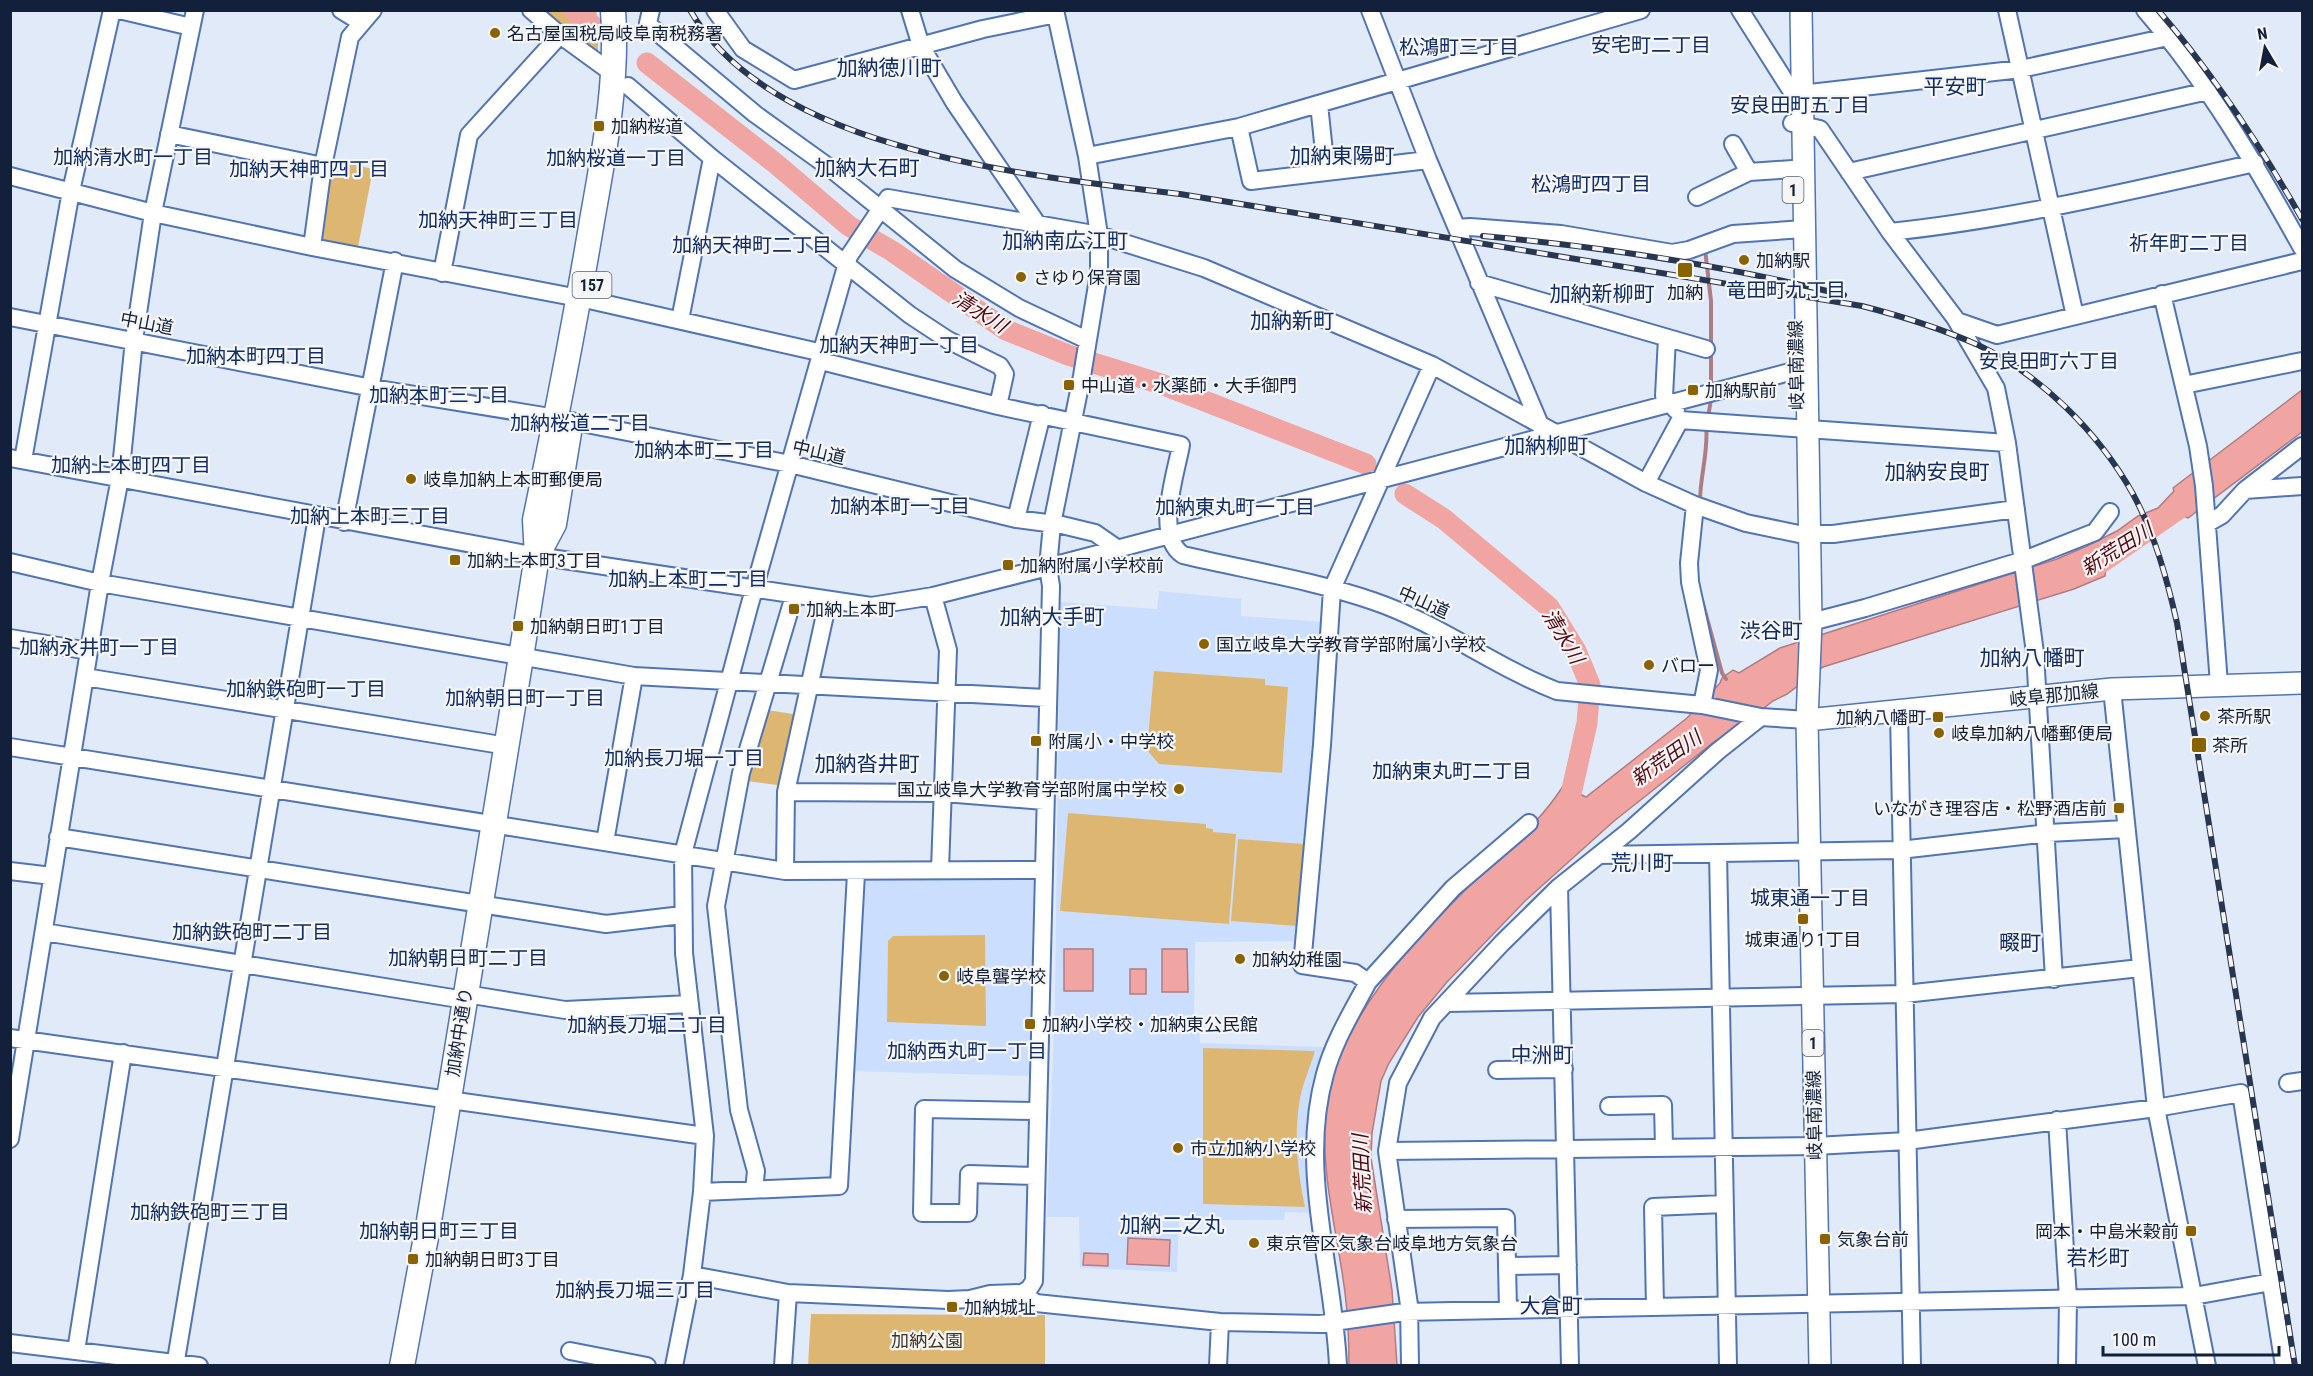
<svg xmlns="http://www.w3.org/2000/svg" width="2313" height="1376" font-family="'Roboto Condensed','Noto Sans JP',sans-serif">
<style>
.built{fill:#ccdefd}
.green{fill:#ddb771}
.water{fill:#f1a5a2;stroke:#ae7d83;stroke-width:1.5}
.lines{fill:none;stroke-linecap:round;stroke-linejoin:round}
.stream{stroke:#ae7d83;stroke-width:4}
.river{stroke:#f1a5a2;stroke-width:21}
.minor-casing{stroke:#5174b5;stroke-width:20}
.major-casing{stroke:#5174b5;stroke-width:24}
.highway-casing{stroke:#5174b5;stroke-width:27}
.minor{stroke:#fff;stroke-width:16}
.major{stroke:#fff;stroke-width:21}
.highway{stroke:#fff;stroke-width:24}
.rail-casing{stroke:#293650;stroke-width:6}
.rail{stroke:#f6f6f6;stroke-width:4;stroke-dasharray:11;stroke-linecap:butt}
.poi-dot{fill:#896301;stroke:#f6f6f6;stroke-width:2}
.labels{text-anchor:middle;dominant-baseline:central;stroke-width:4.5;stroke-linejoin:round;paint-order:stroke}
.shield{fill:#f6f6f6;stroke:#566073;stroke-width:1.5}
.shield-label{font-size:16px;font-weight:bold;fill:#12203b}
.poi-label{font-size:18px;fill:#12203b;stroke:#f6f6f6;text-anchor:start}
.street-label{font-size:18px;fill:#12203b;stroke:#f6f6f6}
.park-label{font-size:18px;fill:#403520;stroke:#f6f6f6}
.neighbourhood-label{font-size:20px;fill:#0f2c67;stroke:#f6f6f6}
.water-label{font-size:20px;font-style:italic;fill:#550711;stroke:#f6f6f6}
.quarter-label{font-size:21px;fill:#0f2c67;stroke:#f6f6f6}
</style>
<rect width="100%" height="100%" fill="#e1eaf8"/>
<path class="built" d="M1159,591L1241,599V616L1324,622L1300,941L1195,942L1194,1016H1199L1200,1043L1323,1047L1311,1088L1306,1128V1169L1312,1213L1285,1212L1284,1220H1179L1177,1272L1080,1268L1079,1217H1047L1055,1000L1060,602L1157,609Z
M864,876H1034L1029,1076L853,1071Z"/>
<path class="green" d="M546,11H596L597,16L586,31L598,39V56Z
M333,160L373,169L358,247L318,239Z
M1154,671L1265,679V685L1288,687L1282,773L1159,764L1147,750Z
M767,710L799,715L784,786L747,781Z
M1068,813L1206,824V828L1213,829V832L1236,834L1229,924L1060,911Z
M1238,839L1304,844L1298,926L1231,921Z
M985,935L986,1026L887,1022L888,941L893,936Z
M1203,1048L1315,1051C1310,1068 1301,1087 1299,1105C1294,1139 1298,1173 1305,1207L1203,1204Z
M811,1314L1045,1315V1365H808Z"/>
<path class="water" d="M2302,390V432L2188,518C2183,514 2177,515 2170,515C2144,515 2133,533 2120,553L2121,555L2106,567L2105,576L2074,589L1823,667L1787,694L1773,701L1736,730L1714,742L1614,821L1525,901L1447,982L1418,1017L1389,1063L1381,1081L1372,1133L1371,1158L1392,1290L1397,1365L1349,1366C1349,1341 1348,1317 1345,1293C1338,1236 1322,1181 1325,1122C1329,1023 1420,934 1487,869C1515,842 1543,818 1563,786L1586,797L1687,718L1720,683L1722,678L1733,670L1739,673L1780,648L2057,559L2087,546L2117,531L2138,516L2158,508L2174,491L2173,488Z
M1064,949H1093V991H1064Z
M1162,949H1187L1188,992H1162Z
M1130,969H1146V994H1130Z
M1128,1238L1170,1240L1169,1266L1127,1264Z
M1084,1253L1108,1254V1266L1083,1265Z"/>
<g class="lines">
<path class="stream" d="M1705,249L1711,301V388
M1708,418L1711,399
M1700,501C1700,476 1709,450 1706,425
M1702,600L1722,673L1726,679"/>
<path class="river" d="M573,10L591,24
M647,63L775,163L849,226L892,251L1006,330L1068,355L1161,384L1366,464
M1405,494L1444,519L1549,607L1576,651L1590,685L1587,723L1566,816
M2101,563L2193,499"/>
<defs>
<path id="minor" d="M119,10L191,27
M341,10L362,23
M531,10L560,35L615,75
M651,10L648,23L651,27L755,114L830,168L955,269L1019,308L1087,340
M715,10L743,49L794,80L983,29L1056,14
M910,10L921,46L954,102L1038,225
M1370,10L1428,160L1541,427
M1740,10L1792,92L1801,94L2021,69L2168,37
M2007,10L2075,316
M2145,10C2208,83 2256,165 2302,248
M628,86L712,158L910,315L948,340L1000,366L1005,374L998,406
M1319,104L1326,171
M1792,123L1820,129L1890,232L1955,318L1996,388L2007,443L2035,653L2054,979
M1239,127L1251,181L1428,160
M169,134L323,166
M1733,144L1749,172L1793,169
M1087,156L1239,127L1641,10
M1849,172L2208,91
M10,176L153,213L312,247L589,300L823,353
M1697,197L1749,172
M1457,228L1470,227L1561,234L1672,253L1689,250L1733,234L1804,229
M1890,232C2014,219 2134,190 2255,163
M312,247L323,166L350,37L373,10
M442,273L469,135L560,35
M1479,283L1706,349
M2162,294L2198,446L2204,486L2219,684
M10,317L372,388L556,418L790,464L1016,519L1062,525L1095,533L1118,549
M680,320L712,158
M1957,321L1997,335L2302,261
M1667,338L1664,396L1676,410
M821,361L998,406L1181,445C1176,474 1154,536 1183,555C1246,570 1312,580 1373,601C1438,623 1493,666 1557,691L1702,705L1761,717L1807,720
M2184,385L2302,361
M1680,420L2007,443
M10,458L537,556L871,606L933,596L1048,567L1805,368
M23,460L71,191L112,10
M1646,483L1680,420
M2245,490L2302,446
M1695,505L1689,563L1690,582L1709,670L1702,705
M1016,519L1042,414
M344,522L395,261
M2208,523L2222,515L2245,490L2302,486
M10,562L100,583L634,676L1046,698
M933,596L948,650L940,869
M1811,622L1865,608L2024,560L2095,532L2110,512
M10,638L89,651
M85,677L507,746
M2112,689L2156,1108L2207,1366
M1899,712L1912,1366
M10,747L785,871L1044,870
M786,792L944,793L1044,801
M58,837L606,924L682,915
M605,842L634,676
M1718,853L1728,1366
M1599,855L1900,850L2048,833L2126,829
M10,871L52,876
M785,871L786,792L828,601
M1559,887L1570,1366
M44,932L465,1000
M1368,982L1453,888L1529,823
M466,994L565,1010L690,1004
M1447,1003L1905,994L2140,968
M10,1038L705,1136
M1497,1070L1564,1069
M2288,1083L2302,1081
M1609,1106L1663,1105L1664,1147
M2057,1120L2068,1299L2067,1366
M10,1139L100,583L120,478L134,340L153,213L195,10
M1387,1151L1815,1146L1907,1141L2156,1108L2241,1093L2284,1366
M1036,1176L969,1174L968,1213H922L924,1109L1037,1111
M754,1190L756,1171L739,1110L716,906L741,773L794,596
M702,1192L839,1186L856,873
M1396,1219L1506,1218L1508,1310
M1507,1266L1568,1265
M692,1275L788,1293L948,1300L970,1299L990,1294L1022,1293L1029,1289L1034,1281L1051,586L1048,567L1052,524L1082,376L1099,273V235L1087,156L1055,10
M1022,1293L1036,1303L1220,1322L1320,1324L1404,1312L2194,1296L2271,1282
M1655,1307L1653,1207L1724,1204
M10,1343L199,1366
M76,1351L123,1053
M570,1351L647,1366
M175,1366L317,517
M674,1366L692,1275L702,1192L705,1136L684,953L683,854L749,607L849,256L888,198L1099,235L1204,268L1432,365L1646,483L1695,505L1746,523L1799,534H1833L2016,509
M783,1366L788,1293
M1218,1366L1220,1322
M1338,1366C1334,1269 1298,1170 1325,1074C1334,1041 1352,1012 1368,982L1355,973L1302,965L1322,745L1332,589L1432,365
M1410,1366L1409,1305L1387,1151L1398,1083L1432,1018L1502,943L1559,887L1629,831L1718,751L1761,717"/>
<path id="major" d="M1801,10L1811,622L1807,720L1820,1366
M1807,720L2112,689L2302,683"/>
<path id="highway" d="M538,554L554,524L570,426
M402,1366L429,1221L521,657L537,556L535,520C556,419 576,317 593,215C605,147 618,80 613,10"/>
</defs>
<use href="#minor" class="minor-casing"/>
<use href="#major" class="major-casing"/>
<use href="#highway" class="highway-casing"/>
<use href="#minor" class="minor"/>
<use href="#major" class="major"/>
<use href="#highway" class="highway"/>
<defs>
<path id="rail" d="M690,10C773,153 1032,176 1180,194L1862,306C1901,316 1940,328 1978,345C2041,375 2099,433 2133,494C2155,535 2167,579 2177,623L2295,1366
M2158,10C2214,75 2260,145 2302,219
M1483,236C1605,247 1726,266 1844,295"/>
</defs>
<use href="#rail" class="rail-casing"/>
<use href="#rail" class="rail"/>
</g>
<g class="poi-dot">
<circle cx="495" cy="33" r="6"/>
<rect x="593" y="120" width="12" height="12" rx="3"/>
<circle cx="1744" cy="260" r="6"/>
<rect x="1677" y="262" width="16" height="16" rx="3"/>
<circle cx="1021" cy="277" r="6"/>
<rect x="1063" y="379" width="12" height="12" rx="3"/>
<rect x="1687" y="384" width="12" height="12" rx="3"/>
<circle cx="411" cy="479" r="6"/>
<rect x="449" y="554" width="12" height="12" rx="3"/>
<rect x="1002" y="559" width="12" height="12" rx="3"/>
<rect x="788" y="603" width="12" height="12" rx="3"/>
<rect x="512" y="620" width="12" height="12" rx="3"/>
<circle cx="1204" cy="644" r="6"/>
<circle cx="1649" cy="665" r="6"/>
<circle cx="2205" cy="716" r="6"/>
<rect x="1932" y="711" width="12" height="12" rx="3"/>
<circle cx="1939" cy="733" r="6"/>
<rect x="1030" y="735" width="12" height="12" rx="3"/>
<rect x="2191" y="737" width="16" height="16" rx="3"/>
<circle cx="1179" cy="789" r="6"/>
<rect x="2113" y="802" width="12" height="12" rx="3"/>
<rect x="1797" y="913" width="12" height="12" rx="3"/>
<circle cx="1240" cy="959" r="6"/>
<circle cx="944" cy="976" r="6"/>
<rect x="1024" y="1018" width="12" height="12" rx="3"/>
<circle cx="1178" cy="1148" r="6"/>
<rect x="2185" y="1225" width="12" height="12" rx="3"/>
<rect x="1819" y="1233" width="12" height="12" rx="3"/>
<circle cx="1254" cy="1243" r="6"/>
<rect x="407" y="1253" width="12" height="12" rx="3"/>
<rect x="946" y="1301" width="12" height="12" rx="3"/>
</g>
<g class="labels">
<g class="shield">
<rect x="1782.5" y="177" width="21" height="26" rx="4.5"/>
<rect x="572.5" y="272" width="39" height="26" rx="4.5"/>
<rect x="1802.5" y="1030" width="21" height="26" rx="4.5"/>
</g>
<g class="shield-label">
<text x="1793" y="190">1</text>
<text x="592" y="285">157</text>
<text x="1813" y="1043">1</text>
</g>
<g class="poi-label">
<text x="507" y="33">名古屋国税局岐阜南税務署</text>
<text x="611" y="126">加納桜道</text>
<text x="1756" y="260">加納駅</text>
<text x="1033" y="277">さゆり保育園</text>
<text x="1685" y="292" text-anchor="middle">加納</text>
<text x="1081" y="385">中山道・水薬師・大手御門</text>
<text x="1705" y="390">加納駅前</text>
<text x="423" y="479">岐阜加納上本町郵便局</text>
<text x="467" y="560">加納上本町3丁目</text>
<text x="1020" y="565">加納附属小学校前</text>
<text x="806" y="609">加納上本町</text>
<text x="530" y="626">加納朝日町1丁目</text>
<text x="1216" y="644">国立岐阜大学教育学部附属小学校</text>
<text x="1661" y="665">バロー</text>
<text x="2217" y="716">茶所駅</text>
<text x="1926" y="717" text-anchor="end">加納八幡町</text>
<text x="1951" y="733">岐阜加納八幡郵便局</text>
<text x="1048" y="741">附属小・中学校</text>
<text x="2212" y="745">茶所</text>
<text x="1167" y="789" text-anchor="end">国立岐阜大学教育学部附属中学校</text>
<text x="2107" y="808" text-anchor="end">いながき理容店・松野酒店前</text>
<text x="1803" y="939" text-anchor="middle">城東通り1丁目</text>
<text x="1252" y="959">加納幼稚園</text>
<text x="956" y="976">岐阜聾学校</text>
<text x="1042" y="1024">加納小学校・加納東公民館</text>
<text x="1190" y="1148">市立加納小学校</text>
<text x="2179" y="1231" text-anchor="end">岡本・中島米穀前</text>
<text x="1837" y="1239">気象台前</text>
<text x="1266" y="1243">東京管区気象台岐阜地方気象台</text>
<text x="425" y="1259">加納朝日町3丁目</text>
<text x="964" y="1307">加納城址</text>
</g>
<g class="street-label">
<text transform="translate(147 323) rotate(11)">中山道</text>
<text transform="translate(1796 365) rotate(-91)">岐阜南濃線</text>
<text transform="translate(819 452) rotate(13)">中山道</text>
<text transform="translate(1424 602) rotate(24)">中山道</text>
<text transform="translate(2054 695) rotate(-6)">岐阜那加線</text>
<text transform="translate(459 1032) rotate(-81)">加納中通り</text>
<text transform="translate(1814 1115) rotate(-91)">岐阜南濃線</text>
</g>
<g class="park-label">
<text x="927" y="1340">加納公園</text>
</g>
<g class="neighbourhood-label">
<text x="1651" y="45">安宅町二丁目</text>
<text x="1459" y="47">松鴻町三丁目</text>
<text x="1800" y="105">安良田町五丁目</text>
<text x="133" y="157">加納清水町一丁目</text>
<text x="616" y="158">加納桜道一丁目</text>
<text x="309" y="169">加納天神町四丁目</text>
<text x="1591" y="184">松鴻町四丁目</text>
<text x="498" y="220">加納天神町三丁目</text>
<text x="2189" y="243">祈年町二丁目</text>
<text x="752" y="245">加納天神町二丁目</text>
<text x="1786" y="290">竜田町九丁目</text>
<text x="899" y="345">加納天神町一丁目</text>
<text x="256" y="356">加納本町四丁目</text>
<text x="2049" y="361">安良田町六丁目</text>
<text x="439" y="395">加納本町三丁目</text>
<text x="580" y="423">加納桜道二丁目</text>
<text x="704" y="450">加納本町二丁目</text>
<text x="131" y="465">加納上本町四丁目</text>
<text x="900" y="506">加納本町一丁目</text>
<text x="1235" y="507">加納東丸町一丁目</text>
<text x="370" y="516">加納上本町三丁目</text>
<text x="688" y="579">加納上本町二丁目</text>
<text x="99" y="647">加納永井町一丁目</text>
<text x="306" y="689">加納鉄砲町一丁目</text>
<text x="525" y="698">加納朝日町一丁目</text>
<text x="684" y="758">加納長刀堀一丁目</text>
<text x="1452" y="771">加納東丸町二丁目</text>
<text x="1810" y="898">城東通一丁目</text>
<text x="252" y="932">加納鉄砲町二丁目</text>
<text x="468" y="958">加納朝日町二丁目</text>
<text x="647" y="1025">加納長刀堀二丁目</text>
<text x="967" y="1051">加納西丸町一丁目</text>
<text x="210" y="1212">加納鉄砲町三丁目</text>
<text x="439" y="1231">加納朝日町三丁目</text>
<text x="635" y="1290">加納長刀堀三丁目</text>
</g>
<g class="water-label">
<text transform="translate(980 312) rotate(32)">清水川</text>
<text transform="translate(2117 549) rotate(-32)">新荒田川</text>
<text transform="translate(1563 636) rotate(59)">清水川</text>
<text transform="translate(1666 758) rotate(-35)">新荒田川</text>
<text transform="translate(1362 1174) rotate(-93)">新荒田川</text>
</g>
<g class="quarter-label">
<text x="889" y="68">加納徳川町</text>
<text x="1955" y="87">平安町</text>
<text x="1342" y="156">加納東陽町</text>
<text x="867" y="168">加納大石町</text>
<text x="1065" y="241">加納南広江町</text>
<text x="1602" y="294">加納新柳町</text>
<text x="1292" y="321">加納新町</text>
<text x="1546" y="446">加納柳町</text>
<text x="1937" y="472">加納安良町</text>
<text x="1052" y="617">加納大手町</text>
<text x="1771" y="631">渋谷町</text>
<text x="2032" y="658">加納八幡町</text>
<text x="867" y="764">加納沓井町</text>
<text x="1642" y="863">荒川町</text>
<text x="2020" y="943">畷町</text>
<text x="1542" y="1055">中洲町</text>
<text x="1172" y="1225">加納二之丸</text>
<text x="2098" y="1258">若杉町</text>
<text x="1551" y="1306">大倉町</text>
</g>
</g>
<rect width="2313" height="1376" fill="none" stroke="#12203b" stroke-width="24"/>
<g transform="translate(2265 48) rotate(350)" stroke="#f6f6f6" stroke-width="4.5" paint-order="stroke">
<path d="M0-4.5L10 22L0 15L-10 22Z" fill="#12203b"/>
<text y="-9" font-size="16" font-weight="bold" text-anchor="middle" fill="#12203b">N</text>
</g>
<path d="M2103 1346v9h176v-9" fill="none" stroke="#12203b" stroke-width="3"/>
<text x="2112" y="1346" font-size="18" fill="#12203b" stroke="#f6f6f6" stroke-width="4.5" paint-order="stroke">100 m</text>
</svg>
